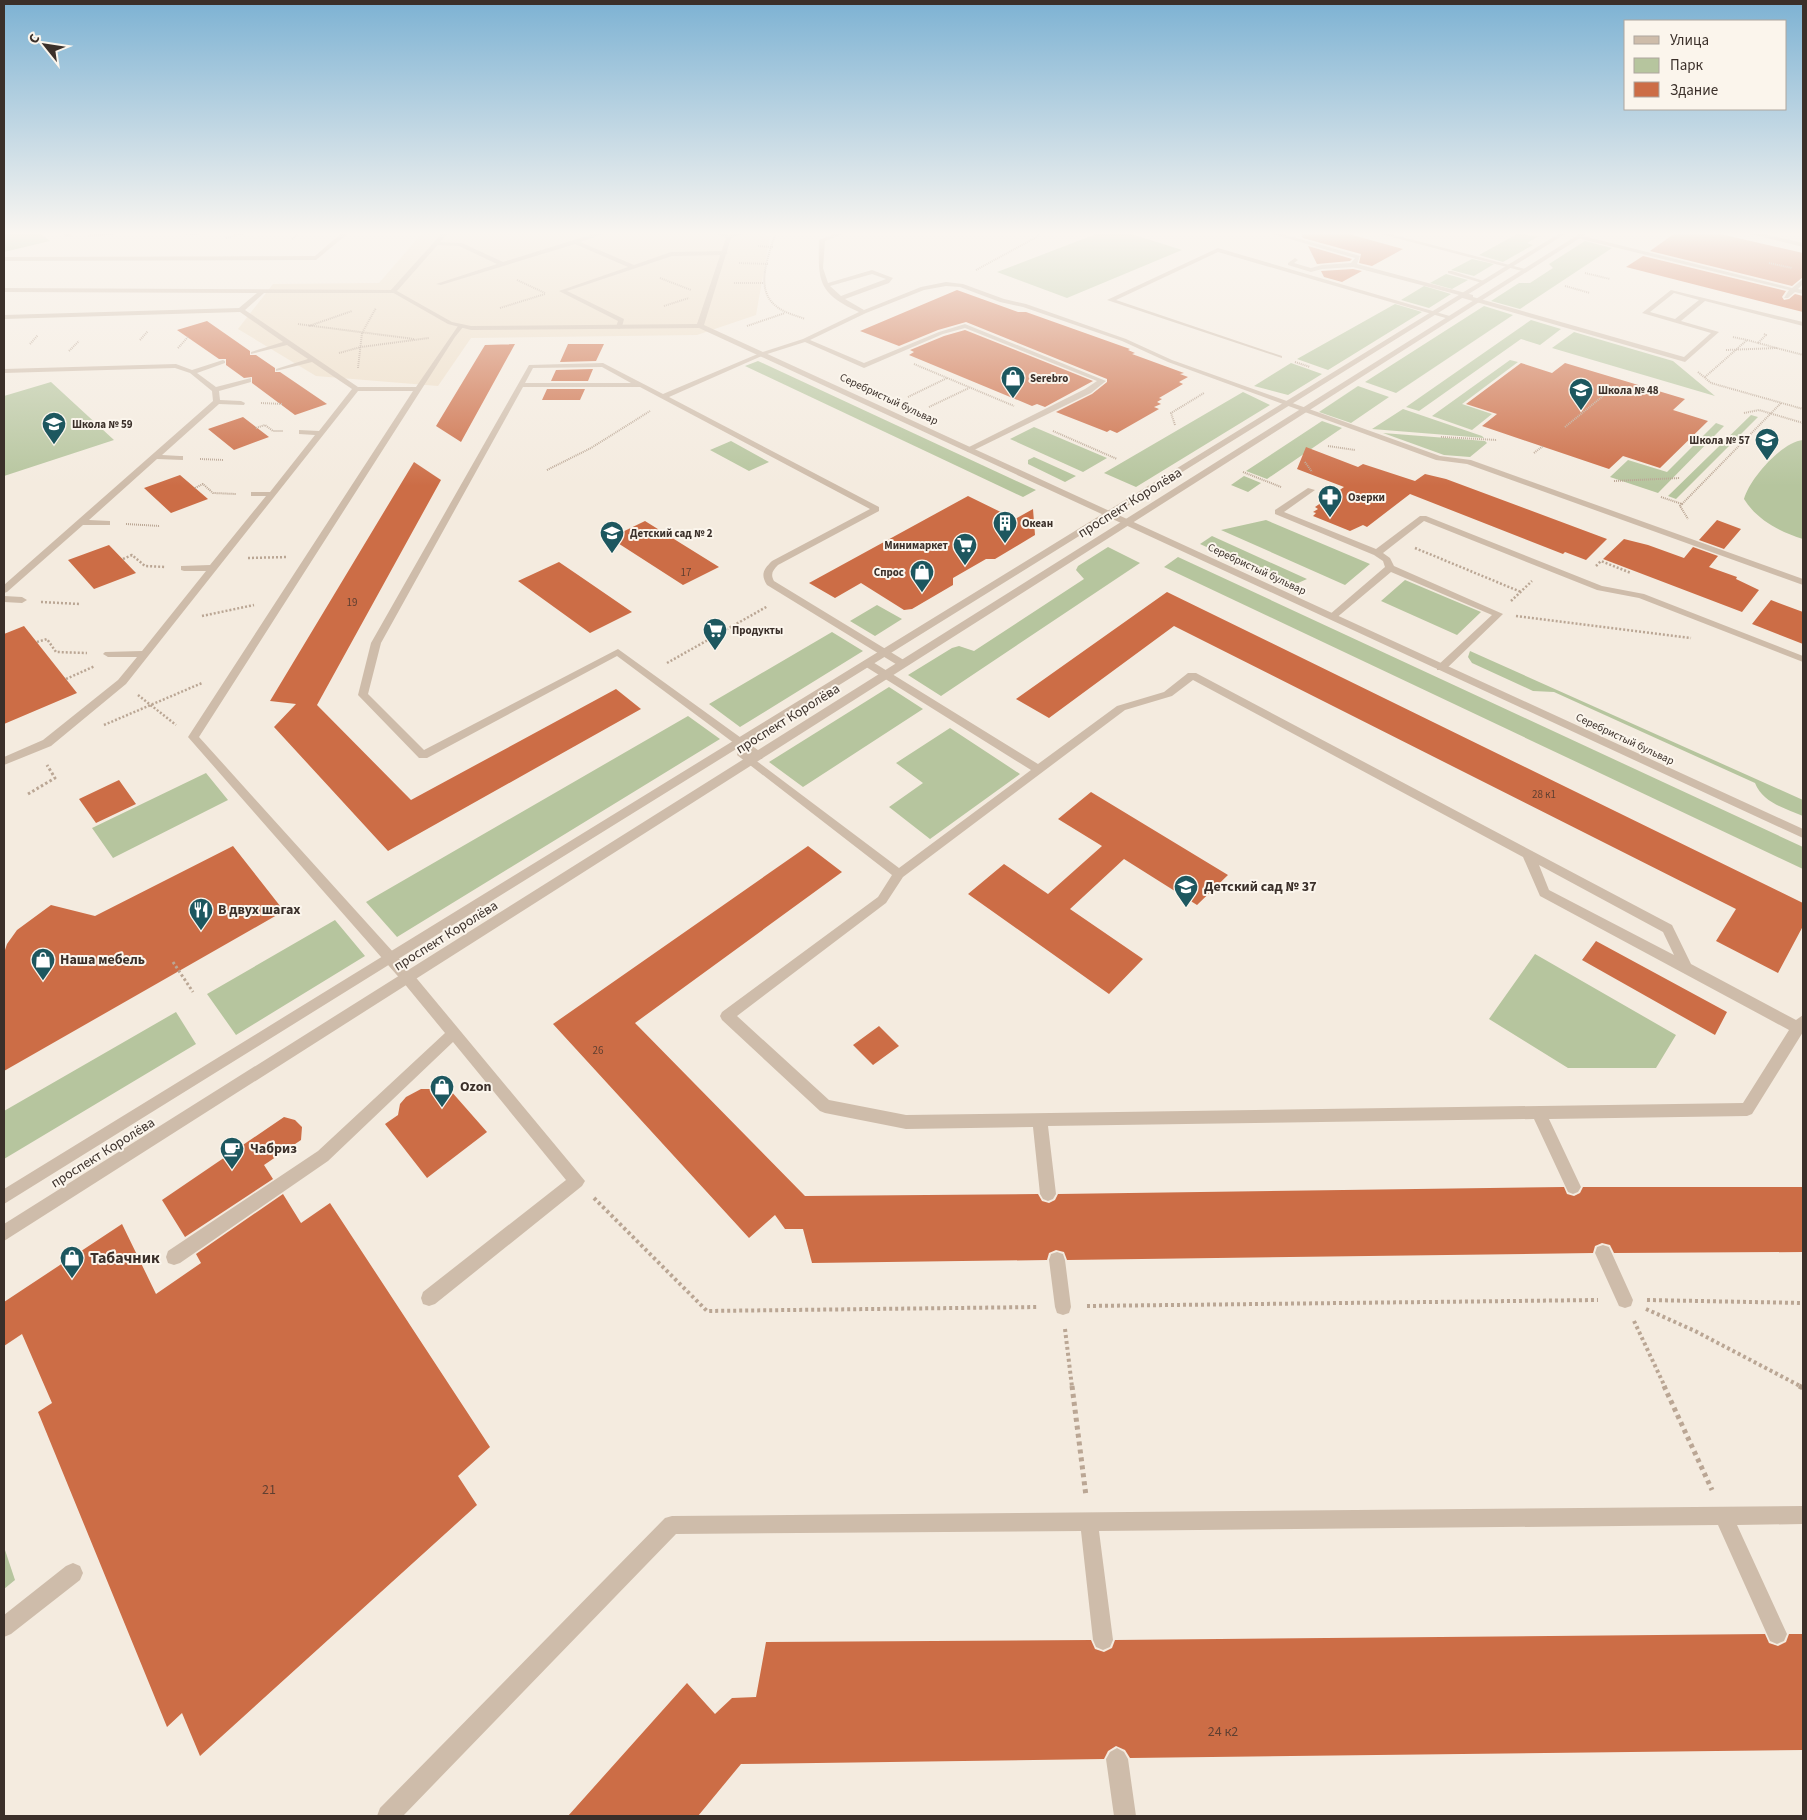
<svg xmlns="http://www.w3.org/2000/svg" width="1807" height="1820" font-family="'Source Sans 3',sans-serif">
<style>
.green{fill:#b6c59e}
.plaza{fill:#edddc6}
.building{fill:#cc6d46}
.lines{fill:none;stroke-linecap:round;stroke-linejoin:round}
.path-far4{stroke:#baa694;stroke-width:2;stroke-dasharray:1 1;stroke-linecap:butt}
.path-far3{stroke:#baa694;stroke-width:2.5;stroke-dasharray:2 2;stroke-linecap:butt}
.path-far2{stroke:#baa694;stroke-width:3;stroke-dasharray:2.5 2.5;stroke-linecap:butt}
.path-far1{stroke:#baa694;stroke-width:4;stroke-dasharray:3 3;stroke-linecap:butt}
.path{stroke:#baa694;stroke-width:5;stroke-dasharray:4 4;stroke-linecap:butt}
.service{fill:#cebcaa;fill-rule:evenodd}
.minor{fill:#cebcaa;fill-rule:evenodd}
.tertiary{fill:#cebcaa;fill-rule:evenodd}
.labels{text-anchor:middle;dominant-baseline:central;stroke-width:4;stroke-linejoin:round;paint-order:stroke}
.far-poi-label{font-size:11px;font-weight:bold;fill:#3b302a;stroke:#fbf5ec;text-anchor:start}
.far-street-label{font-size:11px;fill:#3b302a;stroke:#fbf5ec}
.number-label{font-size:11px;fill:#5f3f31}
.street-label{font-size:14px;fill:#3b302a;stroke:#fbf5ec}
.poi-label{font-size:14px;font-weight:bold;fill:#3b302a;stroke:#fbf5ec;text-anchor:start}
.near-number-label{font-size:14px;fill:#5f3f31}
.near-poi-label{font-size:16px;font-weight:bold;fill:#3b302a;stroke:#fbf5ec;text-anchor:start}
</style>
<rect width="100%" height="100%" fill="#f4ebdf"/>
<path class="green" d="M4,231H37L50,241L4,252Z
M1104,231H1122L1182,250L1067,298L997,272Z
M1517,234L1539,236L1527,243L1533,245L1503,262L1479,255Z
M1585,241L1612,248L1520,309L1491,301L1519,283H1530L1553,268L1549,264Z
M1472,259L1494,264L1474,276L1451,270Z
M1446,274L1468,280L1452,289L1430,283Z
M1424,286L1451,294L1429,308L1401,300Z
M1395,304L1422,312L1328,370L1297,359Z
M1484,306L1513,315L1396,393L1365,382Z
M1531,320L1561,329L1540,345L1521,339L1419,411L1406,407Z
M1574,332L1673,361L1715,396L1552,348Z
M1510,360L1518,362L1462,404L1492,414L1472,430L1432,416Z
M758,361L1036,490L1023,497L745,366Z
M1291,363L1322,374L1288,395L1254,386Z
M51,382L114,440L4,476V396Z
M1358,386L1389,397L1351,423L1319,412Z
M1243,392L1270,405L1136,487L1104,473Z
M1403,409L1482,436L1484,438L1372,429Z
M1751,415L1758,417L1676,499L1668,496Z
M1322,421L1342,428L1267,479L1246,471Z
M1716,423L1724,426L1658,493L1610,477L1628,460L1667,472Z
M1034,427L1107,458L1083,472L1010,439Z
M1383,433L1485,441L1487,443L1470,457L1444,455Z
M1803,440V539C1780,532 1757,520 1744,499C1750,478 1782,442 1803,440Z
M731,441L769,462L749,471L710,450Z
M1034,457L1076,476L1065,482L1028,464V460Z
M1244,476L1261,483L1248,492L1231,485Z
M1266,520L1370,564L1345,585L1221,530Z
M1212,536L1307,579L1298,583H1285L1200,544Z
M1108,547L1140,563L941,696L908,675L952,648L959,646L974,651L1084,579L1076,570L1078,566Z
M1178,557L1803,847V869L1164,567Z
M1405,580L1481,612L1457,635L1381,601Z
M877,605L902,619L875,636L850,621Z
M832,632L863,651L740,727L709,704Z
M1470,651L1803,800V816C1785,808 1763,803 1755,783L1554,692L1533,691L1472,663L1468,657Z
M889,687L923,709L803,787L769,762Z
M688,716L720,739L397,937L366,902Z
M950,728L1020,774L930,839L889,807L923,783L896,763Z
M206,773L228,800L113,858L92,828Z
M335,920L365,956L236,1035L207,994Z
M1535,954L1676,1035L1656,1068H1568L1489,1019Z
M176,1012L196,1044L4,1159V1111Z
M4,1547L15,1580L4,1589Z"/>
<path class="plaza" d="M424,231H757L770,236L756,315L697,335L471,338L438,386L316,376L238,329L273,284L379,283Z"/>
<path class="building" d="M1300,231H1338L1403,249L1372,266L1359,263L1361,254L1303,238Z
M1678,231H1707L1803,253V277L1792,286L1650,251Z
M1308,246L1352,259L1350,261L1317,264Z
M1643,256L1786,291L1782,297L1784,300L1789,299L1795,294L1803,296V312L1626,267Z
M1353,269L1362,271L1342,282L1324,277L1321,271Z
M957,290L1018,312H1026L1130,349L1128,350L1135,353L1132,354L1184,373L1180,374L1188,377L1179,382L1183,384L1159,398L1162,399L1157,402L1161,404L1154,407L1159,409L1117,433L1110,430L1107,432L1056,412L1092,394L1107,382V379L966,322L938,330L899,346L860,331Z
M207,321L250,351V355H256L275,368V372H280L327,404L295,415L252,383V377L244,378L226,365V359H219L177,330Z
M965,330L1093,381L1045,407L1037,404L1032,406L909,355L914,352L910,350L944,336Z
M515,344L461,442L436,426L485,345Z
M568,344H604L596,361L560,362Z
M1521,363L1552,373L1565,363L1685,399L1673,410L1708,421L1660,468L1623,456L1609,469L1482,426L1497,414L1466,404Z
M593,369L588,381H551L556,370Z
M547,389H585L580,400H542Z
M243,417L269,437L234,450L208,429Z
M1306,447L1358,467L1363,464L1415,481L1425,474L1446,479L1607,539L1586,560L1565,552L1563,554L1410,494L1367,527L1363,525L1350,531L1313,516L1316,513L1313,512L1318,509L1315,507L1344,487L1297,469Z
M414,462L441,480L317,705L411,800L616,689L641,709L388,851L274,727L296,704L270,701Z
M180,475L208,499L171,513L144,488Z
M968,496L1015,519L1033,509L1035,535L995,559H986L953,578V585L912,609L904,610L861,583L835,598L809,583Z
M1717,520L1741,529L1724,549L1699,540Z
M645,521L719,567L683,585L610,538Z
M1624,539L1648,545L1684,558L1693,547L1718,556L1709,567L1737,577L1736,579L1759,590L1742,612L1603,559Z
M109,545L136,573L94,589L68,560Z
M559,562L581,577L632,612L590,633L518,581Z
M1167,592L1803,903V926L1778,973L1716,941L1736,909L1174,626L1049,718L1016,699Z
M1771,600L1803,612V644L1752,624Z
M24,626L77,693L4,724V634Z
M119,780L136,804L96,823L79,799Z
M1091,792L1228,875L1197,905L1124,859L1070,909L1143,959L1109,994L968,894L1004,864L1048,894L1102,846L1058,819Z
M233,846L284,911L4,1071V953L7,944L17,930L51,905L95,916Z
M808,846L842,872L635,1023L805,1196L1038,1194L1042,1201L1049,1203L1055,1200L1058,1194L1564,1187L1567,1194L1574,1196L1580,1193L1583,1187H1803V1252L1614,1253L1610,1245L1602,1243L1595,1246L1593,1253L1067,1260L1064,1252L1056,1250L1049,1253L1047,1260L812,1263L803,1229H785L775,1215L749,1238L553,1024Z
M1596,941L1727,1012L1715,1035L1582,960Z
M879,1026L899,1046L873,1065L853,1045Z
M443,1082L487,1132L427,1178L385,1124L398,1115L400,1104L406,1097L421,1089H433Z
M284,1117L295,1120L302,1127L301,1140L264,1165L273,1179L185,1237L162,1200Z
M283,1194L301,1223L330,1203L490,1447L458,1476L477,1505L200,1756L182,1713L167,1727L38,1412L52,1403L22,1334L4,1346V1302L122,1224L156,1294L201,1263L196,1254Z
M1765,1634L1769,1643L1778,1646L1786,1642L1789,1634H1803V1750L1130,1758L1125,1750L1116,1746L1108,1751L1104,1759L741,1764L698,1816H568L687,1683L715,1714L732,1698L756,1697L766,1642L1091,1640L1095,1649L1104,1652L1112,1648L1115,1640Z"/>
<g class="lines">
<path class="path-far4" d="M776,231C770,253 753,288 776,306C784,313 795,315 805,319
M88,236L114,234
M226,238L251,231
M292,239L301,231
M758,246L773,247
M739,263L768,264
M1769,263L1792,268
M976,270L1035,238L1043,231
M1585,273L1610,279
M660,278L691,290
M517,280L545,293
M734,283H764
M1565,286L1590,293
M664,306L689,298
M500,308L545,294
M298,324L414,339
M309,326L352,311
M747,326L785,313
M1733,337L1747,340
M140,340L148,331
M1758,343L1803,355
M30,344L38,335
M178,348L188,337
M1726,350L1777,348
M69,351L79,341
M339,353L361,347L429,338
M1295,362L1310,367
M914,364L1014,406
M358,368L362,333L376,308
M1698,372L1711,383L1803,409
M1705,377L1747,340L1758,343L1766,335L1764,334
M908,397L947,378
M261,403L283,404
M929,407L969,388
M1744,413L1759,410L1803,423
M1175,425L1171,413L1204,393
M1565,427L1603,396
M256,428L265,425L273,431H283
M1053,431L1117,459
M1441,437L1497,440
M1328,446L1355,450
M1534,453L1543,446
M200,459L224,460
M1305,462L1312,472
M547,470L591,448L650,411
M1243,472L1281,487
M1614,481L1680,478
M195,488L203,484L213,493L236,494
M1661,497L1682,504L1680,506L1688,519
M1682,504L1781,403
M126,524L160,526"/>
<path class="path-far3" d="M1415,548L1521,592
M248,558L287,557
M123,559L132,555L145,566L166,567
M1596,566L1601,561L1631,573
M1511,601L1532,581
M41,602L80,604
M202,616L254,605
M1516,616L1691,638
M37,642L47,639L56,652L87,653
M667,663L768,606
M66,679L95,666
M138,695L176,725
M104,725L202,683"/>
<path class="path-far2" d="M28,794L55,778L47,765
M173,962L193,992"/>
<path class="path-far1" d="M594,1198L707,1311L1038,1307
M1647,1300L1803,1303
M1087,1306L1598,1300
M1646,1309L1695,1331L1802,1387
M1634,1321L1665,1387
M1065,1329L1072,1387"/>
<path class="path" d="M1072,1386L1086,1496
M1664,1386L1712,1490
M1799,1386L1803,1388"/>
<path class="service" d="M60,231H67L72,236L67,237Z
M128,231H208L197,235Z
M344,231H351L316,260L4,261V257L315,256Z
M603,231H612L580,242L634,265L671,252L725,251L728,253L725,255L672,256L567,291L624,319L622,327L619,329L616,327L618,321L559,291L628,267L575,244L441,285L436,284L497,264L459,246L437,245L435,242L462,243L503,262Z
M842,231H851L825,241L823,268L828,283L872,270L893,278L889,283L845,299L864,310L921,287L946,282L963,284L1004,299L1026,304L1126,339L1172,360L1440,456L1471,460L1803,579V585L1467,464L1436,460L1168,362L1122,341L1023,307L1000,302L960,287L946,286L924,290L866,313L810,340L864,363L939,332L965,324L1106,381L1091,393L970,452H967V448L1085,389L1097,381L965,328L943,334L864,368L805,342L764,355L669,397L879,507V511L778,565C773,570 770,574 774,581L907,662V666H899L767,585C760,574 764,569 772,561L870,509L640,387H523L381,643L368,694L424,750L618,649L762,753L763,756L762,759H754L899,868L1031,770L863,665V661H871L1038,764L1117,706L1164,692L1188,673H1196L1672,925L1691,964L1796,1020L1803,1015V1032L1752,1114L1747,1116L1549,1119L1581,1187L1578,1192L1573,1194L1568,1192L1534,1119L1048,1126L1056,1194L1053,1199L1048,1201L1043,1199L1040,1194L1033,1127L906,1129L825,1113L820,1111L722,1020L720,1016L722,1012L878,897L892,875L737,755L738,752H746L617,656L427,758H419L358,695L371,643L529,365L603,363L663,394L760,353L803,339L859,312C818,293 818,282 819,240ZM872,274L886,279L841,296L830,286ZM602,367L631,383H525L533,368ZM1193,680L1523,857L1540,896L1789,1030L1743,1103L906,1115L829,1100L737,1016L886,903L903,877L1125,710L1172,696ZM1539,865L1663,932L1674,955L1549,890Z
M1262,231H1272L1360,256L1357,264L1473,295V297L1684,357L1711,333L1642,313L1671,290L1803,322V326L1705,301L1681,321L1719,332L1685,362L1459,297V295L1353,267L1322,269L1311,272L1288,265V263L1295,258L1298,260L1294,263L1311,268L1322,265L1351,263L1355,258ZM1674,293L1699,300L1675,319L1650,312Z
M1369,231H1379L1529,270L1526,272Z
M1752,231L1803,243V247L1750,234Z
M1579,235L1792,288L1803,279V284L1798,289L1803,290V294L1795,292L1788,298H1784L1789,290L1577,238Z
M1218,248L1453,317L1454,318L1449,319L1218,252L1116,300L1282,356V358L1107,300Z
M1448,271H1452L1487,282L1482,283L1448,273Z
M4,288L395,290L393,293H264L245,310L358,387H416L458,326L463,327L455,337L199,737L413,974L585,1181L582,1186L435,1304L429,1306L423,1304L421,1298L423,1292L566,1180L453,1042L328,1161L180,1263L174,1265L168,1263L166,1257L168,1251L318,1151L445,1033L403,982L188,737L413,391H358L126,684L51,746L4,765V757L43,740L118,680L137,657H108L103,654L105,652L142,651L206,571H184L181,570V566L210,565L266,496H251V492H270L315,435L299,434V430L319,431L352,389L312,362L276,371V369L308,359L287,345L251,354V352L283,342L240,312L4,319V315L239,308L257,293L4,292Z
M223,360L225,361V363L197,373L216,387L251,378V382L219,391L220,400L241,401L245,403L244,405L219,404L162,455L180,456H183V460L157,459L89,520L110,521V525H83L7,592L4,593V585L213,401L212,391L190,373L175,368L4,373V369L176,364L192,370Z
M1308,488L1315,490L1284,512L1376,549L1420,516H1426L1602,586L1644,594L1803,656V662L1639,598L1597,590L1424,521L1383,553L1390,558L1394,566L1503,614L1445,670H1437V666L1492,615L1391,572L1335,619H1329V615L1385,567L1383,561L1374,555L1275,514V510Z
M4,596L22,597L27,600L22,603L4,602Z
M1603,1245L1609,1247L1633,1300L1631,1306L1625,1308L1619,1306L1595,1253L1597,1247Z
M1057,1252L1063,1254L1065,1260L1071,1307L1069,1313L1063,1315L1057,1313L1055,1307L1049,1260L1051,1254Z
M1803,1506V1524L1737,1525L1787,1634L1784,1641L1777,1644L1770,1641L1718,1525L1099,1531L1113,1640L1110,1647L1103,1650L1096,1647L1093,1640L1081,1531L676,1534L403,1816H377L380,1808L665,1518L672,1516Z
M73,1563L80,1566L83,1573L80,1580L11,1634L4,1637V1615L66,1566Z
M1117,1748L1124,1752L1128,1759L1136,1816H1114L1106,1759L1110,1752Z"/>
<path class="minor" d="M444,231H450L397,291L452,322L471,326L697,324L726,238L711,231C718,231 723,234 729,235C735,235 743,231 751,231L731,238L704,325L1803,829V838L699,328L471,330L448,324L390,291Z"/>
<path class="tertiary" d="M1563,231H1570L4,1204V1189Z
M1584,231H1591L4,1241V1224Z"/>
</g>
<linearGradient id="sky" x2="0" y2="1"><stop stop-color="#7db2d3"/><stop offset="0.48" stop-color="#faf6f1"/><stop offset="1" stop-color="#faf6f1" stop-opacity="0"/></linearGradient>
<rect width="1807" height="486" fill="url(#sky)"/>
<defs>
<symbol id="shop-pin" viewBox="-11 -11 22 30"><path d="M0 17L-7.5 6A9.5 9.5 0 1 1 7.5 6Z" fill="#1d575f" stroke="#fbf5ec"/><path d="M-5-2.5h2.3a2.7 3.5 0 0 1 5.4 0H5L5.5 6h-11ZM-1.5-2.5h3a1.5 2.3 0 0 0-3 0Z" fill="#fff"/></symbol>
<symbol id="school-pin" viewBox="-11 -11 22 30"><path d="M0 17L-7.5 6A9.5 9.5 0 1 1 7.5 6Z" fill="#1d575f" stroke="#fbf5ec"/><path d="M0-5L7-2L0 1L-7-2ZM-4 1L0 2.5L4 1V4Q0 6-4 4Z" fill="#fff"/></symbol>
<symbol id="pharmacy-pin" viewBox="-11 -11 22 30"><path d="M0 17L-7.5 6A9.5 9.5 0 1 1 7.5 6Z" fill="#1d575f" stroke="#fbf5ec"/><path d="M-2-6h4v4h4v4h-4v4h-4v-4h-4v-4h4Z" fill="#fff"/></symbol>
<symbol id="building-pin" viewBox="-11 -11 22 30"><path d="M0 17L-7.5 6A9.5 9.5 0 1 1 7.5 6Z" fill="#1d575f" stroke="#fbf5ec"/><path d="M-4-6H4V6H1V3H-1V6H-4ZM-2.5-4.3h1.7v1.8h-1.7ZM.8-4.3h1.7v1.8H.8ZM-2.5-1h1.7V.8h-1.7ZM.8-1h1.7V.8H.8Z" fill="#fff"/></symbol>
<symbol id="supermarket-pin" viewBox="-11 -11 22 30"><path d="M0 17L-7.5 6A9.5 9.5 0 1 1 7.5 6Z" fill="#1d575f" stroke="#fbf5ec"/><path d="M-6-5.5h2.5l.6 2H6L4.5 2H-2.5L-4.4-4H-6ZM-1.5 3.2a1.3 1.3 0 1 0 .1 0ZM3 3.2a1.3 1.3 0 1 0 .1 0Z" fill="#fff"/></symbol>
<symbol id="restaurant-pin" viewBox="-11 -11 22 30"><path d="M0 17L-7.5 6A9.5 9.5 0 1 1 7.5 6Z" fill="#1d575f" stroke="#fbf5ec"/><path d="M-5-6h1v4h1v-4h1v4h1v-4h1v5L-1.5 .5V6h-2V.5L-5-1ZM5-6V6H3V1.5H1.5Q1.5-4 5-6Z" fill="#fff"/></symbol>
<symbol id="cafe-pin" viewBox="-11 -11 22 30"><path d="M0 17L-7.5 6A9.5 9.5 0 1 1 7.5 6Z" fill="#1d575f" stroke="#fbf5ec"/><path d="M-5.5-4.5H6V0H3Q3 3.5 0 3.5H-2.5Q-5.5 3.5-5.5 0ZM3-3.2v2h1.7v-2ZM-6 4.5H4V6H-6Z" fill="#fff"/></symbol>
</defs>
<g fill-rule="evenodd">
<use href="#shop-pin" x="999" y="364" width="28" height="38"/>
<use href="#school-pin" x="1567" y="376" width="28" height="38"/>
<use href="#school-pin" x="40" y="410" width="28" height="38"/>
<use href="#school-pin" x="1753" y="426" width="28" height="38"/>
<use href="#pharmacy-pin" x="1316" y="483" width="28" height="38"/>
<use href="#building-pin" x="991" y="509" width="28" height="38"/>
<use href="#school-pin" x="598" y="519" width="28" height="38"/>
<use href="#supermarket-pin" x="951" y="531" width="28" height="38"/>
<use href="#shop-pin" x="908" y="558" width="28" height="38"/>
<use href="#supermarket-pin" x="701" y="616" width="28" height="38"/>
<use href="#school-pin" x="1172" y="873" width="28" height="38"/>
<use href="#restaurant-pin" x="187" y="896" width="28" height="38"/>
<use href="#shop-pin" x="29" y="946" width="28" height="38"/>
<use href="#shop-pin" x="428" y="1073" width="28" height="38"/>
<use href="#cafe-pin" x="218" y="1135" width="28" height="38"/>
<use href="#shop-pin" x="58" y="1244" width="28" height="38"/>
</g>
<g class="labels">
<g class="far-poi-label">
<text x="1030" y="378">Serebro</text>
<text x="1598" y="390">Школа № 48</text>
<text x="72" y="424">Школа № 59</text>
<text x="1750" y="440" text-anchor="end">Школа № 57</text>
<text x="1348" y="497">Озерки</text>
<text x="1022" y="523">Океан</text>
<text x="630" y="533">Детский сад № 2</text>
<text x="948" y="545" text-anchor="end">Минимаркет</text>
<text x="904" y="572" text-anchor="end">Спрос</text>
<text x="732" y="630">Продукты</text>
</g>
<g class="far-street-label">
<text transform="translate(889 399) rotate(25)">Серебристый бульвар</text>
<text transform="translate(1257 569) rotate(25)">Серебристый бульвар</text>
<text transform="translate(1625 739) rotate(25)">Серебристый бульвар</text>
</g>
<g class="number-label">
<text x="686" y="572">17</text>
<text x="352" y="602">19</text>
<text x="1544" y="794">28 к1</text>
<text x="598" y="1050">26</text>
</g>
<g class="street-label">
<text transform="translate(1130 503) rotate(-32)">проспект Королёва</text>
<text transform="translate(788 719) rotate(-32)">проспект Королёва</text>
<text transform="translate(446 936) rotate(-32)">проспект Королёва</text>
<text transform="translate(103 1153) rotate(-32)">проспект Королёва</text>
</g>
<g class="poi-label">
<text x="1204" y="887">Детский сад № 37</text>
<text x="218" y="910">В двух шагах</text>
<text x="60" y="960">Наша мебель</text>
<text x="460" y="1087">Ozon</text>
<text x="250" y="1149">Чабриз</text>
</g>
<g class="near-number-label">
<text x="269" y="1490">21</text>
<text x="1223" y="1732">24 к2</text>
</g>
<g class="near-poi-label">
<text x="90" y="1258">Табачник</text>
</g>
</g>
<rect width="1807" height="1820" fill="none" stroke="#3b302a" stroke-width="10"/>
<rect x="1624" y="20" width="162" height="90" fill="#fbf5ec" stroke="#aea69e"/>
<rect x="1634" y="36" width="25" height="8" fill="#cebcaa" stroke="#aea69e"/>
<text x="1670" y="45" font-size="15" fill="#3b302a">Улица</text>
<rect x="1634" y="58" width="25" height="15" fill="#b6c59e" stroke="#aea69e"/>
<text x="1670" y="70" font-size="15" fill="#3b302a">Парк</text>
<rect x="1634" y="82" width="25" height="15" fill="#cc6d46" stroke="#aea69e"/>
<text x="1670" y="95" font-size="15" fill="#3b302a">Здание</text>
<g transform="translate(45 45) rotate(300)" stroke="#fbf5ec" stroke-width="4" paint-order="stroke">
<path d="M0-4L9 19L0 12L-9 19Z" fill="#3b302a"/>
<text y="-8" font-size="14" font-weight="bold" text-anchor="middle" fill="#3b302a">С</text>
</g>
</svg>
